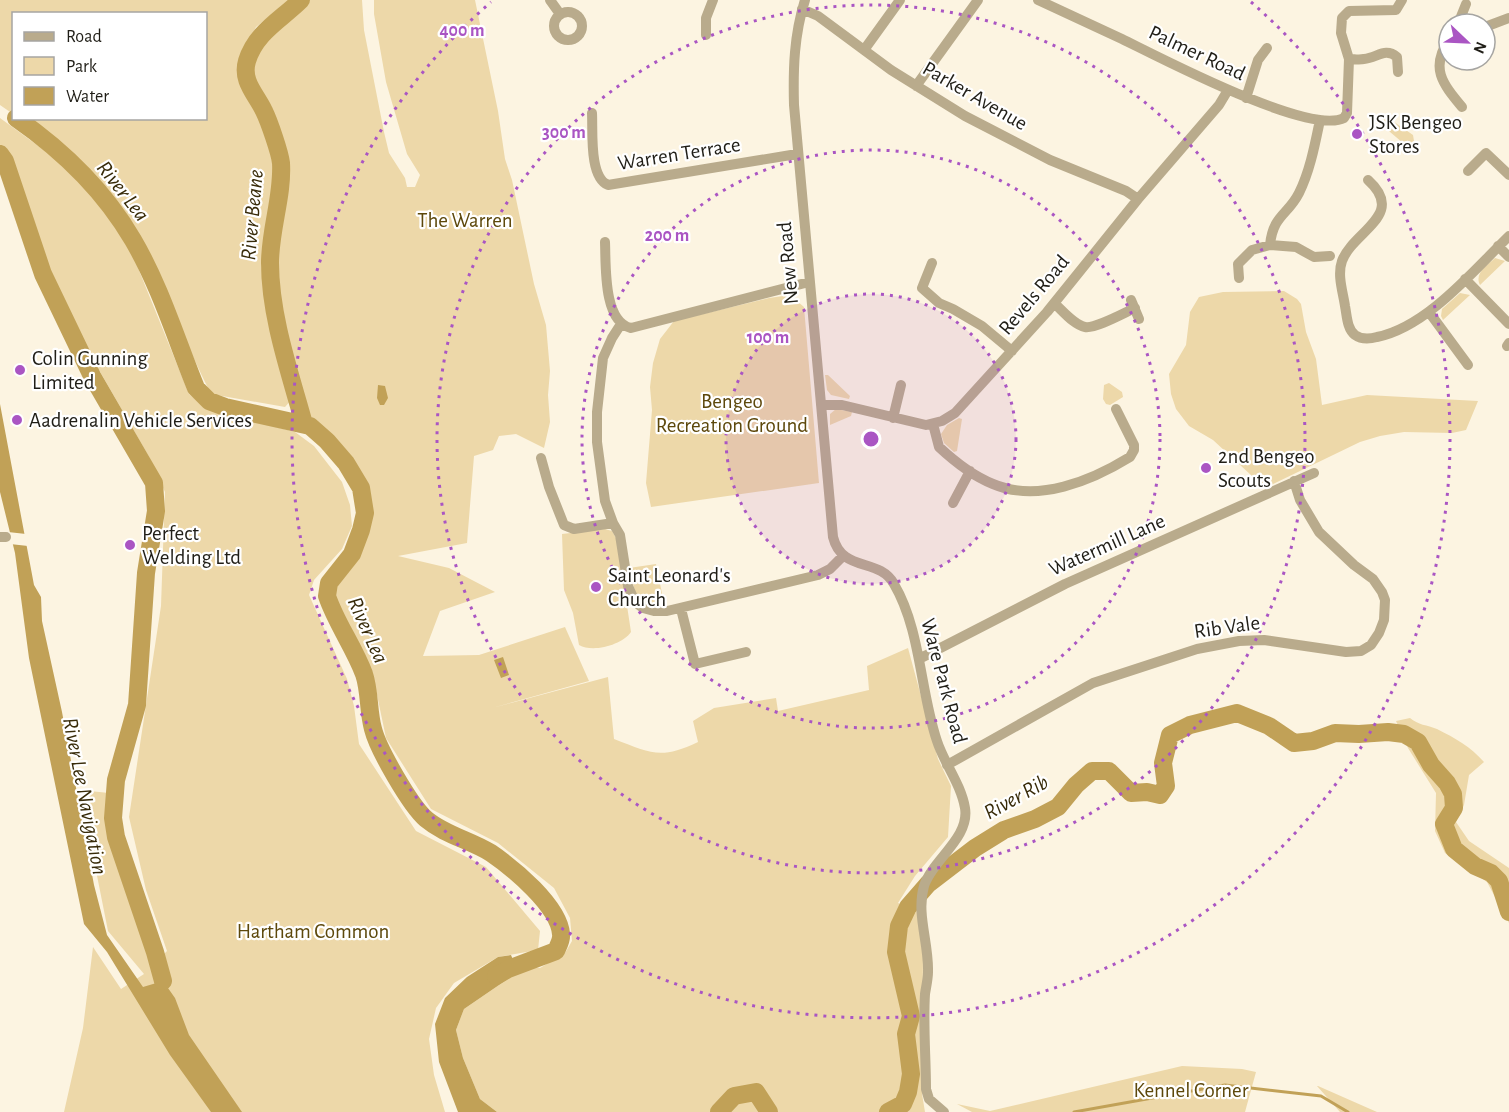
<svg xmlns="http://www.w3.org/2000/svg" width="1509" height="1112" font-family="'Alegreya Sans',sans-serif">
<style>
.green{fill:#edd8a9}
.water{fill:#c1a157}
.pier{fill:#fcf4e1}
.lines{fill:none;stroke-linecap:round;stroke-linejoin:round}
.stream{stroke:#c1a157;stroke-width:3}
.river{stroke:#c1a157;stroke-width:18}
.minor{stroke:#b9ab8c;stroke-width:10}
.ring{fill:none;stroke:#aa55c3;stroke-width:3;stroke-dasharray:3 6}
.poi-dot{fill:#aa55c3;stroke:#fff;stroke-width:2}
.labels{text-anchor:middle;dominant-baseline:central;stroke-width:4.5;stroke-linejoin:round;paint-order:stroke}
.street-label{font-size:21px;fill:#201e17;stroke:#fff}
.poi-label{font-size:21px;fill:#201e17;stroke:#fff;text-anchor:start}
.park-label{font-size:21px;fill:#5d480b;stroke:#fff}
.water-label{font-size:22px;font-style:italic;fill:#382b09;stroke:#fff}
.centre{fill:#aa55c3;stroke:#fff;stroke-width:3}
.ring-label{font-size:18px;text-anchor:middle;font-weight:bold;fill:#aa55c3;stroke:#fff;stroke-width:4.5;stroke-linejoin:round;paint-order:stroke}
</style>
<rect width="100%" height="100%" fill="#fcf4e1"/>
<path class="green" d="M0,0H289L256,27L248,42L240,78L263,125L272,155L274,184L265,251L261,265L292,399L285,407L211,394C183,340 164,281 134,228C109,183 62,146 20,119L206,118V14H14L13,114L0,105Z
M308,0H362L364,30L384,132L389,153L405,178L407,187H415L420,175L407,154L386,82L374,14V0H475L498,111L505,159L512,180L534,284L546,325L550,371L548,395L550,422L544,448L516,434L499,436L493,450L474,456L467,543L398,556L449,568L495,592L440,611L423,656L479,655L565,627L589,681L492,708L608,677L614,739C651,753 660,760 698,742L693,721L714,708L776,698L778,711L869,690L867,666L908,648L938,759L951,786L948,837L915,876L898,903L918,911L923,955L922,1094L925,1112H497L480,1099L463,1058L456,1030L464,1009L518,972L530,967L540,968L565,953L572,941L570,918L554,888L498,843L431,809L386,738L372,671L337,605L334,583L349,566L364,536L368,494L353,461L307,422L300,395L283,326L275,269V255L286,187L283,158L268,111L251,84L249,69L256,46L265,34L298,12Z
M1378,115H1384L1413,135L1414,141L1409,148L1377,121Z
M0,118L63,164L116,222L134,258L189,394L207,409L295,432L314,446L342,482L350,505L352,526L342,549L314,580L309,595L347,679L354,706L359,744L416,831L486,867L540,931L538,950L498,957L454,983L436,1008L429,1039L434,1075L445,1112H64L83,1028L93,947L121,989L144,974L108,931L80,790L109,793C103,852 137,908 154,964L167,951L146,890L129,817L161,606L165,492L148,455L72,323L40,255L9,161L0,148Z
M1495,258L1505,261L1480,285C1474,273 1487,266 1495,258Z
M1284,291L1297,299L1301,304L1306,332L1316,359L1322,405L1367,395L1478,401L1466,430L1452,433L1404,432L1380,436L1360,442L1265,488L1213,440L1189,426L1176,409L1171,394L1169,374L1186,345L1190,312L1199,297L1223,292Z
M1460,293L1470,295L1443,320L1441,316L1442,309Z
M790,295L804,307L819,483L651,507L646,483L652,410L650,387L653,363L660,339L674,321L769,298Z
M825,375H828L850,396L849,399L831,395L827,390Z
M1109,383L1122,392L1123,397L1110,405L1106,404L1103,399L1104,385Z
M836,409L852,412L851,416L830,425V414Z
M959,418L962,419L957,451L954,452L944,443L941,434L947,425Z
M605,529L612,531L617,540L631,632C622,645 593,653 579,645L573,613L564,590L562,534Z
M656,564L664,603L650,605L637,599L629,568Z
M1410,718C1418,725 1427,725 1437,729C1455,738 1471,747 1484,762L1469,775L1464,805L1456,822L1469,841L1509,868V923L1487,882L1445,853L1435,831L1436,793L1408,748L1396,721Z
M1182,1066L1242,1069L1256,1072L1245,1112H972L957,1104L990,1111Z
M1317,1086H1318L1377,1112H1340Z"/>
<path class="water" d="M378,385L385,386L388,398L384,405H380L377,398Z
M0,404L34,585L41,597L42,621L62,712L94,885L107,935L143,987L163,981L175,998L189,1035L242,1112H211L170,1055L107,952L84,924L29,658L15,553L0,492Z
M503,657L509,675L501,678L494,660Z
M511,955L518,972L464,1009L456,1030L463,1058L480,1099L497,1112H458L439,1062L435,1024L445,998L467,977L498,957Z"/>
<path class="pier" d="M8,532L26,534L28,546L10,544Z"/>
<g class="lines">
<path class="stream" d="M1074,1112L1225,1085L1321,1096L1348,1112"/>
<path class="river" d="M301,0C281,20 256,32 247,61C241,81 256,94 264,111C269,121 280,153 281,163C283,196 270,229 270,263C270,316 290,373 304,424
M16,118C62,150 105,192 133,240C160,286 176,339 196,388L209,401L225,407L310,426L327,441L346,463L361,488L365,513L361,530L352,554L329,583L327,596C336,623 354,647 364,674C370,692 368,711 373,729C378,749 410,805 426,819C445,835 470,840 491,853C513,868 559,906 561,934C562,940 558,946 556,951L508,969L496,976
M0,154L5,161L43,274L92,376L154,483L156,511L146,573L137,705L116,780L113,818L116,837L155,952L163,981
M719,1112L734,1096L756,1092L769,1112
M888,1112L903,1104L908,1092L911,1074L906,1034L911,1016L896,952L899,926L908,907L928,884L975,848L1004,830L1035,819L1058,807L1076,785L1092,771H1109L1131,793L1147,792L1160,795L1166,786L1163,763L1170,735L1190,725L1237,713L1269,726L1294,743L1313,741L1335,733L1359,734L1388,732L1404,734L1418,742L1431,765L1447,783L1453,794L1454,808L1444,824L1454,849L1475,866L1491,873L1499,881L1509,912"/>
<path class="minor" d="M550,0L560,14
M805,0C794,35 793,69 794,105L833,537C842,573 879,557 894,584C921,630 920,691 937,741C944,763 961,784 965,808C970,838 932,860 924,886C916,914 929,943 928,972C928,979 926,987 925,994C923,1026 926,1058 926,1089L929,1099L944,1112
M1038,0C1066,13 1094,26 1122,39C1159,57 1309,136 1344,118L1347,113L1349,59L1341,33L1342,18L1349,11L1396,10L1402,0
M802,9L818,16L891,70L965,116L1050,160L1126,191L1138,199
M554 26a14 14 0 1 1 28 0a14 14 0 1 1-28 0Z
M1458,24L1466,4
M1485,27L1509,18
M706,35V18L713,0
M1449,39C1430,68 1442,83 1462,107
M864,50L900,0
M1349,59C1354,59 1359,60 1364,59C1377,58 1385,47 1397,57L1398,72
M916,86L978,0
M1246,98L1258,60L1267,48
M592,113C593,132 589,177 608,185L797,154
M1468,171L1486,153L1509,175
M1368,180C1407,215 1353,231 1342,261C1337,275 1343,292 1345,306C1347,316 1347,329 1355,335C1362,340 1370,339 1377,337C1427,327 1474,270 1509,236
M605,242C606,265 603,322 631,328L809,282
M1270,245C1273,215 1288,215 1299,193C1310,171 1315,144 1320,120
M1498,246L1509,257
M932,263L922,288L939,303L953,309L982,326L1012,351
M1239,278L1238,264L1252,250L1270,245L1296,247L1314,257L1330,256
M1465,279L1509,324
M1131,300L1139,319
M1054,303C1063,311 1074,325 1085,327C1095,329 1124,313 1135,308
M1429,312L1468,365
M621,324L612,338L603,358L597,412V442L605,501L613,523L620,535L628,586L635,602L643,608L654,611H667L818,575L830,569L843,556
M1507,346L1509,343
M821,405H842L926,425L942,421L955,413L1047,312L1138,199L1219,105L1228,90
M893,418L901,385
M933,424L939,447C954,461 973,476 993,484C1038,503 1091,481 1130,457L1134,450V445L1116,409
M541,458L549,487L564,525L574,529L613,523
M953,503L970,471
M0,537H6
M681,609L695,664L746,652
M919,659L1065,584L1314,473
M947,765L1093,683L1197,649L1239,641L1264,640L1346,652L1361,651L1371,645L1379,633L1384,620L1385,600L1382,592L1373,579L1354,565L1319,532L1300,500L1294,481"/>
</g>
<circle cx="871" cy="439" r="145" fill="#aa55c3" fill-opacity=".12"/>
<g class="ring">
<circle cx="871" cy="439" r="145"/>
<circle cx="871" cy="439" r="289"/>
<circle cx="871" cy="439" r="434"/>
<path d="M1251 2A579 579 0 1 1 491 2"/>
</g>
<g class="poi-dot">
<circle cx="1357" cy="134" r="6"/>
<circle cx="20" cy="370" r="6"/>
<circle cx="17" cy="420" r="6"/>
<circle cx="1206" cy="468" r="6"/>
<circle cx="130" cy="545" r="6"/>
<circle cx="596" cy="587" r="6"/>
</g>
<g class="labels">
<g class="street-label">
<text transform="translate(1197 53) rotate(25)">Palmer Road</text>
<text transform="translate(975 96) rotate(30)">Parker Avenue</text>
<text transform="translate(679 154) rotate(-9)">Warren Terrace</text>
<text transform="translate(788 263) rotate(-95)">New Road</text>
<text transform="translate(1034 295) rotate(-50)">Revels Road</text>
<text transform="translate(1107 545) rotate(-24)">Watermill Lane</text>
<text transform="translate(1227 627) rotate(-8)">Rib Vale</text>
<text transform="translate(944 681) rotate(75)">Ware Park Road</text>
</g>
<g class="poi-label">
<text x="1369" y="122">JSK Bengeo<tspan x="1369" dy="24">Stores</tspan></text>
<text x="32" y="358">Colin Gunning<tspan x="32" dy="24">Limited</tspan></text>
<text x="29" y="420">Aadrenalin Vehicle Services</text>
<text x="1218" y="456">2nd Bengeo<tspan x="1218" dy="24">Scouts</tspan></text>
<text x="142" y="533">Perfect<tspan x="142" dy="24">Welding Ltd</tspan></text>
<text x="608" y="575">Saint Leonard's<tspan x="608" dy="24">Church</tspan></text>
</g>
<g class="park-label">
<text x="465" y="220">The Warren</text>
<text x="732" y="401">Bengeo<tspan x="732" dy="24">Recreation Ground</tspan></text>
<text x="313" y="931">Hartham Common</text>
<text x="1191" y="1090">Kennel Corner</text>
</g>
<g class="water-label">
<text transform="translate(123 191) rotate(52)">River Lea</text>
<text transform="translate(252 215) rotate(-85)">River Beane</text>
<text transform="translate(368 630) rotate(66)">River Lea</text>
<text transform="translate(85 796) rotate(79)">River Lee Navigation</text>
<text transform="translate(1016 797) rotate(-29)">River Rib</text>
</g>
</g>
<circle cx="871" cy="439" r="9" class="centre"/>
<g class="ring-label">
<text x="462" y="36">400 m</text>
<text x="564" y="138">300 m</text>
<text x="667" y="241">200 m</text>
<text x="768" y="343">100 m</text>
</g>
<rect x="12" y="12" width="195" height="108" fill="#ffffff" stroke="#a6a5a2" stroke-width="1.5"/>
<rect x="24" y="32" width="30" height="9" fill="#b9ab8c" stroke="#a6a5a2" stroke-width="1.5"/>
<text x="66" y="42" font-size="18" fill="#201e17">Road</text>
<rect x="24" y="57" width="30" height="18" fill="#edd8a9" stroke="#a6a5a2" stroke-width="1.5"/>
<text x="66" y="72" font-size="18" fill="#201e17">Park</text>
<rect x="24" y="87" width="30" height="18" fill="#c1a157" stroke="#a6a5a2" stroke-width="1.5"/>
<text x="66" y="102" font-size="18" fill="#201e17">Water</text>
<g transform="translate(1467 42) rotate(113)"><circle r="28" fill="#ffffff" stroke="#a6a5a2" stroke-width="1.5"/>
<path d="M0-4.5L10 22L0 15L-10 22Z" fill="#aa55c3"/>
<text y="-9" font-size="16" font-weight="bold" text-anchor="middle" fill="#201e17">N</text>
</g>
</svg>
